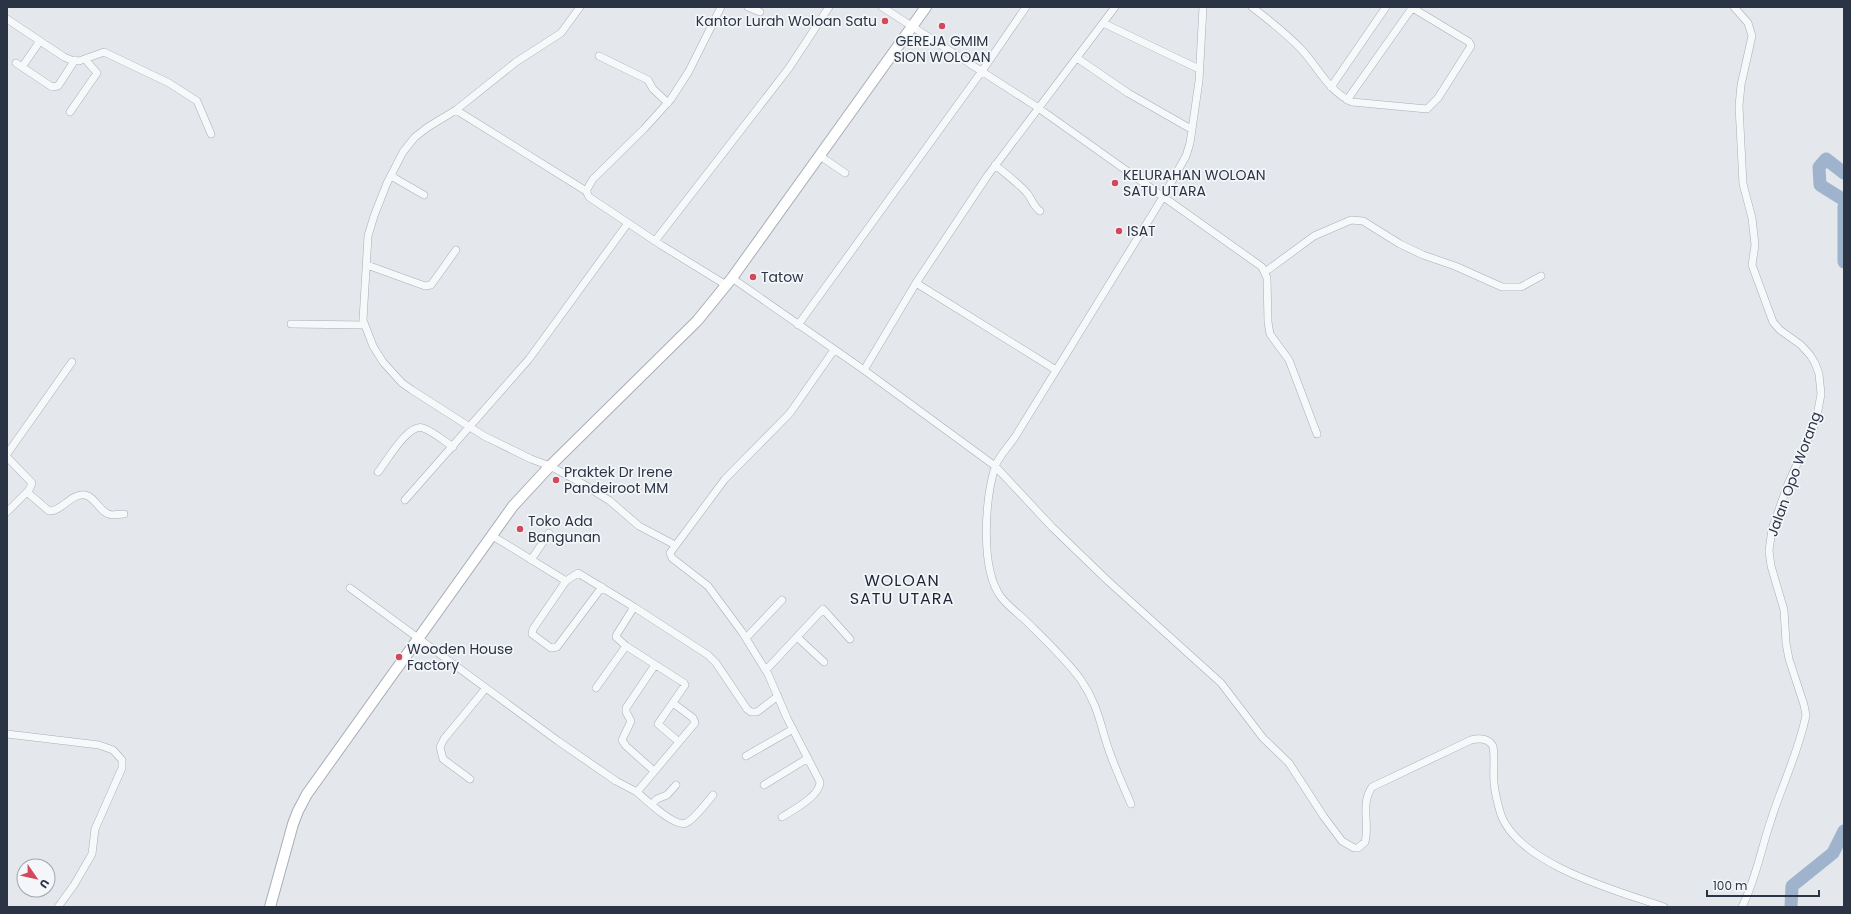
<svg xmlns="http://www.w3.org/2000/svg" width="1851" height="914" font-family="Poppins,sans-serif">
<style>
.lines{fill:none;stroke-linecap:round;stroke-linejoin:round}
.river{stroke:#9fb4cc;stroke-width:13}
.street-casing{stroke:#a9aeb7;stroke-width:8}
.secondary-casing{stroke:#a9aeb7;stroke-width:12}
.street{stroke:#f7f8fa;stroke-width:7}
.secondary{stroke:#fff;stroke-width:10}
.poi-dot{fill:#d1495b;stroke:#f4f6f9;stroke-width:1.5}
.labels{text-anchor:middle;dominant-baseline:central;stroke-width:3.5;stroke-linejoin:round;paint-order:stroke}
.poi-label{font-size:14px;fill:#2b3445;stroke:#f4f6f9;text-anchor:start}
.street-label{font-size:14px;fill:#2b3445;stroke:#f4f6f9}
.quarter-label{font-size:16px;letter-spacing:1px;fill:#1d2536;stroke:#f4f6f9}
</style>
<rect width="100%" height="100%" fill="#e4e7ec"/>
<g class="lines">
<path class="river" d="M1844,173L1826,159L1819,167L1820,185L1844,200
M1844,207V262
M1791,907L1792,886L1833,853L1844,831"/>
<defs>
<path id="street" d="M580,7L561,33L516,62L456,110L428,127L415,137L403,152L387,183L374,216L368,236L363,320L373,346L383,362L402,383L412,390L484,436L531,459L550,466L583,484L610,501L639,526L675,545
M721,7L689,71L671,99L644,129L593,179L586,191L589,197L661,245L726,285
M748,7L760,12
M882,7L1037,107L1262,267L1267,278L1268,322L1270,334L1289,360L1317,434
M1252,7C1269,20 1286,33 1301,49C1318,67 1328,91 1352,102L1427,109L1438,98L1471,46L1469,42L1411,7
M1734,7L1748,23L1752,36L1741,85L1739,106L1743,184L1752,218L1755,245L1752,265L1773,322L1780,330L1801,345L1810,355L1815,363L1819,374L1821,394L1817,416L1813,429L1788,484L1772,529L1769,551L1771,566L1784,610L1786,643L1789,659L1804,705L1806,715C1799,751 1782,785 1771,820C1761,849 1756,879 1742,907
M7,19L64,57L71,60L79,61L104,52L169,83L197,101L211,134
M1103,23L1199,69
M599,56L648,80L653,89L668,103
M1077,58L1128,93L1191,129
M16,63L52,87L58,86L75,60
M22,67L40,41
M1331,87L1386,7
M1347,100L1412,8
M456,110L586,191
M70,112L97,73L85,59
M820,156L845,173
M995,165C1006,174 1017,182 1027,193C1032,199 1033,206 1040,211
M391,176L424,195
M655,241L789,68L829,7
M367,265L425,286L431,285L456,250
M1265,272L1314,236L1351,220L1363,221L1400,244L1423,255L1455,266L1502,287H1521L1541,276
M732,278L864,370L995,466L1052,527L1108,581L1221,683L1263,738L1289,763L1324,817L1342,841L1354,848H1358L1365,842C1370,823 1360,805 1372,787L1471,740C1479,738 1488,738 1493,746C1495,758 1493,771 1494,783C1495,794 1498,805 1501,815C1520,865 1618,891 1664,907
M916,283L1056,370
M291,324L365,325
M798,325L982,71L1026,7
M864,370L916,283L988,175L1115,7
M7,454L72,362
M7,457L32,483L29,490L7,512
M378,472C387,461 408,423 423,428C434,432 444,441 453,447
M27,492L49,511C61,512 71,493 85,495C96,497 100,514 112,515C115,515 120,514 124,514
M405,500L529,359L628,223
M491,535L566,581
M531,560L549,533
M602,587L557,647L551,648L532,634L533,629L566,581L578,573L634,607L708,655L716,663L747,709L751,712H757L778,696
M350,588L558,741L616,781L637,792
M634,607L617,634L616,637L626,646L684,683L685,685L658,724L679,742
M797,637L824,662
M746,638L782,600
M766,670L823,609L850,639
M596,688L626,646
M673,703L693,718L695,723L637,792C645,799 675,828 686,823C694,820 707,802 713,795
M7,734L99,745L113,750L122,760V768L95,829L92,854L74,885L58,907
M746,756L793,729
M654,771L626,746L622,740L631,721L626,712V708L655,665
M470,779L443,759L440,747L444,739L486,688
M764,785L808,758
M652,804L657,799L667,795L676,785
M1131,804C1124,788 1117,772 1111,756C1100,727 1100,708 1081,680C1065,658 1043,638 1023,618C1016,612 1007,605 1001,597C980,569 985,500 995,467C998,457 1009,446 1015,437L1163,197L1186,156L1190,143L1199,81L1203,7
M782,817C793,810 820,796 820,782L787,718L768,674L742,632L708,586L672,558L670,553L725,479L790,413L834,350"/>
<path id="secondary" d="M270,907L293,824L298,811L307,794L513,506L550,466L697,321L732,278L926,7"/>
</defs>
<use href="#street" class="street-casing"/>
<use href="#secondary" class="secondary-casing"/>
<use href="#street" class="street"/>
<use href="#secondary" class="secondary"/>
</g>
<g class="poi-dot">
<circle cx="885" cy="21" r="4"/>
<circle cx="942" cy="26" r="4"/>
<circle cx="1115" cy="183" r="4"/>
<circle cx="1119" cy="231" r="4"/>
<circle cx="753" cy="277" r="4"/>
<circle cx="556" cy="480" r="4"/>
<circle cx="520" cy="529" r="4"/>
<circle cx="399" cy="657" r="4"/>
</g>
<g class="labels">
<g class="poi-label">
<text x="877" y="21" text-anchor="end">Kantor Lurah Woloan Satu</text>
<text x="942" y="41" text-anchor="middle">GEREJA GMIM<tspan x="942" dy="16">SION WOLOAN</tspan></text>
<text x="1123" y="175">KELURAHAN WOLOAN<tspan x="1123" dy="16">SATU UTARA</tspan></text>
<text x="1127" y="231">ISAT</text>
<text x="761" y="277">Tatow</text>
<text x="564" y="472">Praktek Dr Irene<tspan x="564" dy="16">Pandeiroot MM</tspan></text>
<text x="528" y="521">Toko Ada<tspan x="528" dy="16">Bangunan</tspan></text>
<text x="407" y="649">Wooden House<tspan x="407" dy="16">Factory</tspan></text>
</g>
<g class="street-label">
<text transform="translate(1794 474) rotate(-70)">Jalan Opo Worang</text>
</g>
<g class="quarter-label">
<text x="902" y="580">WOLOAN<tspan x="902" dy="18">SATU UTARA</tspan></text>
</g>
</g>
<rect width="1851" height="914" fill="none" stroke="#2b3445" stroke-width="16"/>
<g transform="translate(36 878) rotate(124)"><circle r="19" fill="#f4f6f9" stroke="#a4a8b1"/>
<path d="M0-3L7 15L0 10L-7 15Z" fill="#d1495b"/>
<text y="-6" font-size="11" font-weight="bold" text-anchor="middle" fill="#2b3445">U</text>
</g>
<path d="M1707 890v6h112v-6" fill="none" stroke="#2b3445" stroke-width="2"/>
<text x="1713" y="890" font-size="12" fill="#2b3445" stroke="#f4f6f9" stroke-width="3" paint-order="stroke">100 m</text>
</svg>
